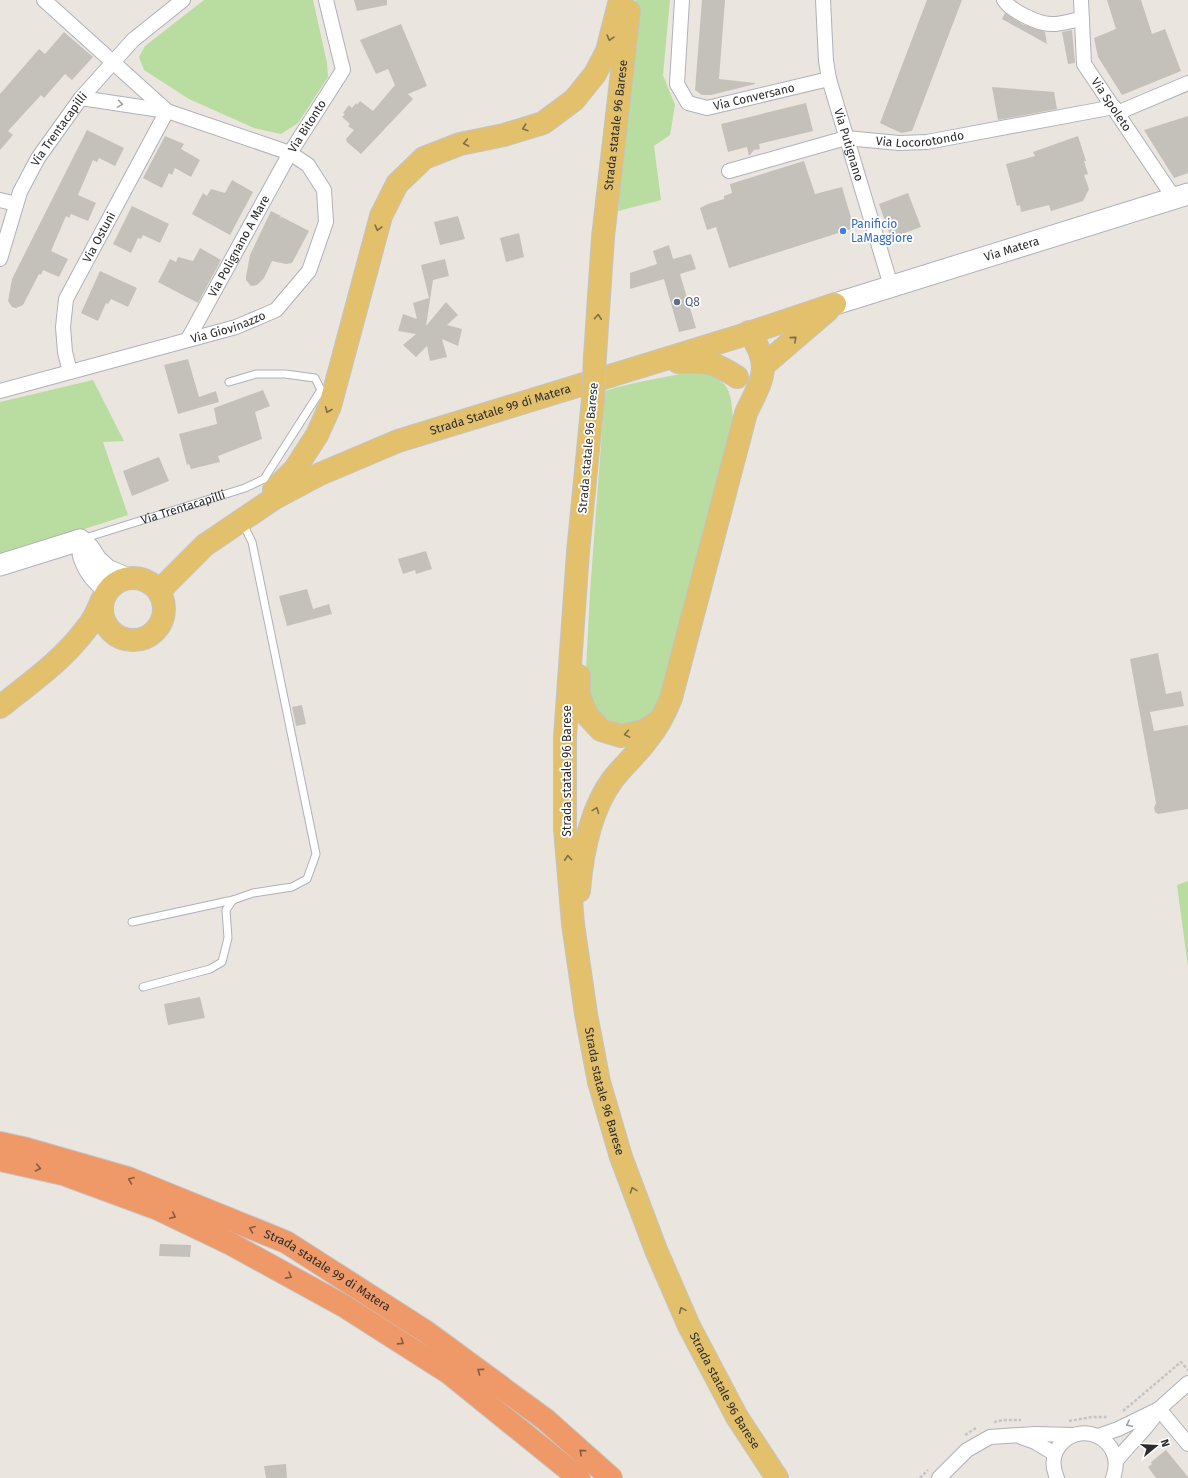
<svg xmlns="http://www.w3.org/2000/svg" width="1188" height="1478" font-family="'Fira Sans',sans-serif">
<style>
.green{fill:#b9dca1}
.building{fill:#c4c0ba}
.lines{fill:none;stroke-linecap:round;stroke-linejoin:round}
.lane-casing{stroke:#afb1ba;stroke-width:9}
.street-casing{stroke:#afb1ba;stroke-width:16}
.secondary-casing{stroke:#afb1ba;stroke-width:23}
.primary-casing{stroke:#c4c4c4;stroke-width:24}
.highway-casing{stroke:#c4c4c4;stroke-width:24}
.path{stroke:#c4c4c4;stroke-width:2.5;stroke-dasharray:3 2;stroke-linecap:butt}
.lane{stroke:#fff;stroke-width:7}
.street{stroke:#fff;stroke-width:14}
.secondary{stroke:#fff;stroke-width:21}
.primary{stroke:#e3c06c;stroke-width:22}
.highway{stroke:#ee9967;stroke-width:22}
.primary-bridge-casing{stroke:#c4c4c4;stroke-width:24;stroke-linecap:butt}
.primary-bridge{stroke:#e3c06c;stroke-width:22}
.oneway{stroke:#7e6e48}
.oneway2{stroke:#a0a0a0}
.oneway3{stroke:#835c46}
.shop-dot{fill:#3f7fe0;stroke:#fff;stroke-width:1.5}
.service-dot{fill:#5c6f8a;stroke:#fff;stroke-width:1.5}
.labels{text-anchor:middle;dominant-baseline:central;stroke-width:3.5;stroke-linejoin:round;paint-order:stroke}
.street-label{font-size:12px;fill:#2b2b2b;stroke:#fff}
.shop-label{font-size:12px;fill:#366cbe;stroke:#fff;text-anchor:start}
.service-label{font-size:12px;fill:#4e5e75;stroke:#fff;text-anchor:start}
</style>
<rect width="100%" height="100%" fill="#ebe5df"/>
<path class="green" d="M204,0H313L327,63L328,77L298,123L281,134L254,128L189,99L144,70L139,57L145,46Z
M636,0H670L663,75L675,105L670,135L654,146L661,200L618,211Z
M697,370C729,380 731,388 733,420L663,706L652,720L620,726L593,711L585,688L590,592L605,391C635,381 666,378 697,370Z
M93,380L124,441L103,442L128,515L0,556V402Z
M1188,881V967L1177,885Z"/>
<path class="building" d="M354,0H387V5L357,11Z
M702,0H725L719,79L755,83V84L711,95H702L695,90Z
M927,0H962L912,131L901,133L880,123Z
M1107,0H1141L1152,34L1165,29L1181,71L1122,95L1098,57L1094,38L1116,29Z
M1005,13L1022,24L1045,32L1047,44L1002,19Z
M401,24L427,86L408,94L413,99L361,154L347,142L346,139L354,130L348,126L350,124L342,117L345,114L343,113L349,105L352,108L356,103L357,105L360,101L373,111L395,85L388,69L376,74L360,40Z
M1072,30L1075,63L1068,64L1062,32Z
M64,32L93,57L72,80L65,74L44,98L41,95L8,131L13,135L0,150V94L39,49L45,54Z
M992,87L1054,92L1057,109L998,120Z
M806,103L813,131L759,144L760,149L754,150L749,156L747,147L728,152L721,124Z
M1188,116V173L1174,178L1144,130Z
M87,130L124,148L115,166L99,158L97,162L93,160L78,195L96,203L88,221L71,214L69,218L66,216L51,251L68,259L59,277L43,270L41,275L39,274L23,305L16,308L12,307L8,301L12,279Z
M165,136L184,144L181,149L200,160L191,177L175,168L172,175L169,173L162,188L143,178Z
M1078,136L1086,161H1084L1088,174L1084,175L1089,189L1083,201L1051,211L1049,205L1021,212L1020,205L1017,206L1006,164L1035,156L1033,152Z
M804,161L815,194L842,187L854,228L729,268L716,227L707,230L700,208L708,204L724,199V196L732,193L730,184Z
M232,180L253,192L230,235L192,214L203,193L207,196L211,189L225,193Z
M908,193L921,227L891,238L879,204Z
M132,206L169,224L160,243L143,235L141,239L138,238L131,253L113,244Z
M271,211L281,216L279,218L282,217L309,231L292,263L286,264L272,261L264,278L257,285L251,286L246,280V277L250,255Z
M458,216L465,239L440,245L434,222Z
M519,233L524,257L506,262L500,238Z
M669,245L673,259L691,254L696,269L680,274L696,328L679,332L664,279L630,289V273L657,264L653,251Z
M200,248L221,260L198,303L158,282L170,259L176,262L178,257L193,261Z
M445,259L449,276L433,280L426,326L446,302L458,315L447,325L462,329L458,346L442,339L447,357L430,361L427,346L416,357L403,345L416,334L398,331L403,314L417,319L413,303L429,298L421,265Z
M100,271L137,288L128,307L111,299L108,304L106,303L98,321L81,313Z
M188,359L199,397L216,391L219,402L178,414L164,365Z
M263,390L270,406L255,412L262,439L218,456L220,462L191,469L189,464L187,465L179,434L217,424L214,408Z
M159,457L169,481L132,496L123,471Z
M426,551L432,569L416,574L415,570L403,574L398,559Z
M307,589L313,609L329,604L332,614L287,626L279,596Z
M1158,653L1166,694L1181,691L1184,706L1150,712L1154,731L1188,725V809L1158,814L1155,812L1154,808L1156,803L1130,659Z
M302,705L306,724L296,726L292,707Z
M200,997L205,1018L168,1025L164,1004Z
M160,1244L191,1245L190,1257L159,1256Z
M1166,1450L1188,1477V1478H1156L1148,1467L1152,1464L1151,1462Z
M286,1464L287,1478H266L264,1466Z"/>
<g class="lines">
<defs>
<g id="lane">
<path id="s1" d="M82,539L245,488L264,479L321,390L315,378L285,374H256L229,382"/>
<path d="M132,922L233,900"/>
<path d="M143,987L210,969L222,962L228,938L226,910L233,900L253,893L292,887L307,879L316,854L252,542L242,522"/>
</g>
<g id="street">
<path d="M44,0L167,111"/>
<path id="s2" d="M682,0L677,84L688,103L707,108L829,79"/>
<path id="s3" d="M823,0L826,61L829,79L891,286"/>
<path d="M1004,0C1011,11 1038,24 1051,24C1060,25 1072,20 1082,19"/>
<path id="s4" d="M1081,0L1084,64L1174,198"/>
<path d="M1117,113L1188,83"/>
<path id="s5" d="M729,171L846,138L899,143L927,142L1114,107"/>
<path d="M0,200L16,204"/>
<path id="s6" d="M0,259L20,192L38,158L81,98L133,40L183,0"/>
<path id="s7" d="M188,339L290,153L343,70L326,0"/>
<path id="s8" d="M70,372L65,352L63,327L66,299L167,111"/>
<path id="s9" d="M0,391L236,327L276,310L309,271L326,222L324,190L308,165L290,153L167,111L81,98"/>
<path d="M1159,1409L1188,1444"/>
<path d="M1098,1436L1118,1429L1159,1409L1188,1383"/>
<path d="M1021,1437L1035,1442L1055,1454"/>
<path d="M1116,1461C1129,1444 1147,1429 1158,1411"/>
<path d="M939,1478L967,1450L990,1437L1035,1434L1073,1435"/>
<path d="M1057,1478C1053,1469 1052,1460 1056,1451C1076,1415 1128,1439 1113,1478"/>
</g>
<g id="secondary">
<path id="s10" d="M835,304L1188,194"/>
<path d="M80,540L89,549L96,560L107,570L126,578"/>
<path d="M83,554C88,570 95,579 108,589"/>
<path d="M0,565L80,540"/>
</g>
<g id="primary">
<path id="s11" d="M595,356L603,237L629,11"/>
<path d="M678,362C705,361 713,361 737,377"/>
<path d="M764,365L827,311"/>
<path id="s12" d="M593,399L578,552L565,737V829L573,924L586,1014L599,1082L621,1157L656,1250L689,1326L737,1417L777,1478"/>
<path d="M274,490L295,469L317,435L330,406L381,216L397,184L424,158L460,144L504,135L543,123L574,100L595,74L607,51L620,0"/>
<circle cx="133" cy="609" r="31"/>
<path id="s13" d="M159,591L205,545L217,537L273,499L320,474L398,441L740,336L835,304"/>
<path d="M579,676V696L587,715L601,730L621,736L644,731L659,721"/>
<path d="M0,707C30,683 63,660 86,629C93,621 98,610 102,600"/>
<path d="M579,891C582,853 590,810 613,779C624,765 637,754 647,740C658,727 665,713 671,698L746,413C762,379 773,367 749,332"/>
</g>
<g id="highway">
<path id="s14" d="M0,1143L27,1149L128,1178L286,1242L425,1331L546,1420L611,1478"/>
<path d="M0,1160L63,1174L158,1209L231,1244L344,1306L449,1373L579,1478"/>
</g>
</defs>
<use href="#lane" class="lane-casing"/>
<use href="#street" class="street-casing"/>
<use href="#secondary" class="secondary-casing"/>
<use href="#primary" class="primary-casing"/>
<use href="#highway" class="highway-casing"/>
<path class="path" d="M1123,1411L1181,1362L1188,1370
M1069,1421L1092,1417H1108
M994,1422L1003,1420H1021
M965,1435L976,1428
M920,1478L928,1470"/>
<use href="#lane" class="lane"/>
<use href="#street" class="street"/>
<use href="#secondary" class="secondary"/>
<use href="#primary" class="primary"/>
<use href="#highway" class="highway"/>
<defs>
<path id="primary-bridge" d="M593,399L595,356"/>
</defs>
<use href="#primary-bridge" class="primary-bridge-casing"/>
<use href="#primary-bridge" class="primary-bridge"/>
</g>
<defs><path id="oneway-chevron" d="M-2-3.5L2.5 0L-2 3.5" fill="none" stroke-width="1.6" stroke-linecap="round" stroke-linejoin="round"/></defs>
<g class="oneway">
<use href="#oneway-chevron" transform="translate(610 38) rotate(106)"/>
<use href="#oneway-chevron" transform="translate(525 128) rotate(162)"/>
<use href="#oneway-chevron" transform="translate(466 143) rotate(169)"/>
<use href="#oneway-chevron" transform="translate(378 228) rotate(105)"/>
<use href="#oneway-chevron" transform="translate(598 317) rotate(-86)"/>
<use href="#oneway-chevron" transform="translate(794 339) rotate(-41)"/>
<use href="#oneway-chevron" transform="translate(328 410) rotate(113)"/>
<use href="#oneway-chevron" transform="translate(627 734) rotate(170)"/>
<use href="#oneway-chevron" transform="translate(596 810) rotate(-69)"/>
<use href="#oneway-chevron" transform="translate(568 858) rotate(-94)"/>
<use href="#oneway-chevron" transform="translate(633 1190) rotate(-110)"/>
<use href="#oneway-chevron" transform="translate(682 1310) rotate(-114)"/>
</g>
<g class="oneway2">
<use href="#oneway-chevron" transform="translate(120 104) rotate(9)"/>
<use href="#oneway-chevron" transform="translate(1129 1424) rotate(153)"/>
</g>
<g class="oneway3">
<use href="#oneway-chevron" transform="translate(38 1168) rotate(12)"/>
<use href="#oneway-chevron" transform="translate(131 1180) rotate(-158)"/>
<use href="#oneway-chevron" transform="translate(173 1216) rotate(25)"/>
<use href="#oneway-chevron" transform="translate(252 1229) rotate(-158)"/>
<use href="#oneway-chevron" transform="translate(289 1276) rotate(29)"/>
<use href="#oneway-chevron" transform="translate(401 1342) rotate(33)"/>
<use href="#oneway-chevron" transform="translate(480 1371) rotate(-144)"/>
<use href="#oneway-chevron" transform="translate(582 1452) rotate(-138)"/>
</g>
<circle class="shop-dot" cx="843" cy="231" r="4"/>
<circle class="service-dot" cx="677" cy="302" r="4"/>
<g class="labels">
<g class="street-label">
<text stroke="none"><textPath href="#s2" startOffset="174">Via Conversano</textPath></text>
<text stroke="none"><textPath href="#s4" startOffset="113">Via Spoleto</textPath></text>
<text stroke="none"><textPath href="#s7" startOffset="244">Via Bitonto</textPath></text>
<text stroke="none"><textPath href="#s11" startOffset="232">Strada statale 96 Barese</textPath></text>
<text stroke="none"><textPath href="#s6" startOffset="144">Via Trentacapilli</textPath></text>
<text stroke="none"><textPath href="#s5" startOffset="196">Via Locorotondo</textPath></text>
<text stroke="none"><textPath href="#s3" startOffset="148">Via Putignano</textPath></text>
<text stroke="none"><textPath href="#s8" startOffset="144">Via Ostuni</textPath></text>
<text stroke="none"><textPath href="#s7" startOffset="106">Via Polignano A Mare</textPath></text>
<text stroke="none"><textPath href="#s10" startOffset="185">Via Matera</textPath></text>
<text stroke="none"><textPath href="#s9" startOffset="237">Via Giovinazzo</textPath></text>
<text stroke="none"><textPath href="#s13" startOffset="392">Strada Statale 99 di Matera</textPath></text>
<text transform="translate(588 448) rotate(-85)">Strada statale 96 Barese</text>
<text stroke="none"><textPath href="#s1" startOffset="106">Via Trentacapilli</textPath></text>
<text transform="translate(567 771) rotate(-90)">Strada statale 96 Barese</text>
<text stroke="none"><textPath href="#s12" startOffset="697">Strada statale 96 Barese</textPath></text>
<text stroke="none"><textPath href="#s14" startOffset="353">Strada statale 99 di Matera</textPath></text>
<text stroke="none"><textPath href="#s12" startOffset="1021">Strada statale 96 Barese</textPath></text>
</g>
<g class="shop-label">
<text x="851" y="224">Panificio<tspan x="851" dy="14">LaMaggiore</tspan></text>
</g>
<g class="service-label">
<text x="685" y="302">Q8</text>
</g>
</g>
<g transform="translate(1156 1446) rotate(72)" stroke="#ffffff" stroke-width="3" paint-order="stroke">
<path d="M0-3L7 15L0 10L-7 15Z" fill="#2b2b2b"/>
<text y="-6" font-size="11" font-weight="bold" text-anchor="middle" fill="#2b2b2b">N</text>
</g>
</svg>
